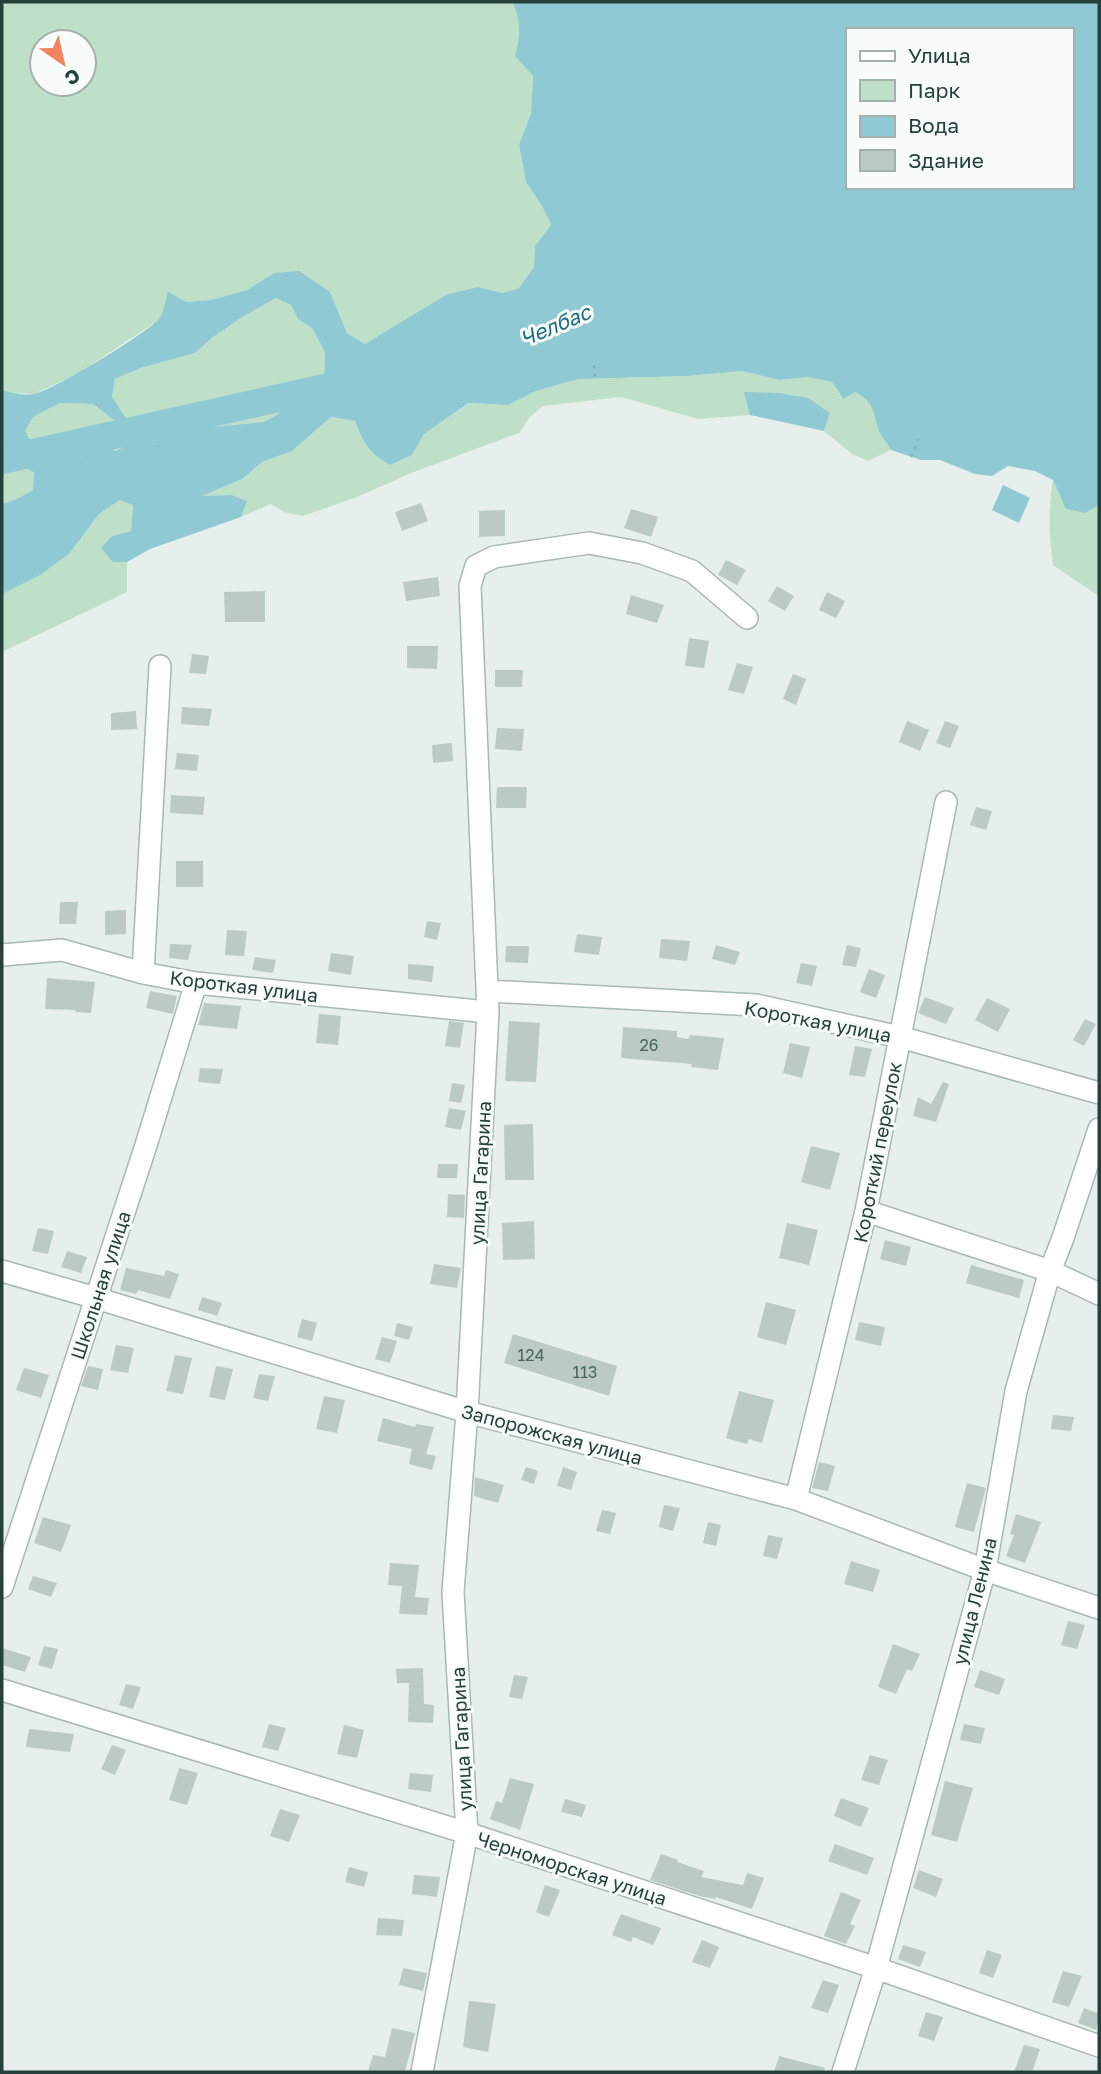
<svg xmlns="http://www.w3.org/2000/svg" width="1101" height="2074" font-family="'Golos Text',sans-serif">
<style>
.green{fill:#bfe0c8;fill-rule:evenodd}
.water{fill:#8ec9d4;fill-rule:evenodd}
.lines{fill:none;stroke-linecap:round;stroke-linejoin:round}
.river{stroke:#8ec9d4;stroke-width:28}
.building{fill:#bbcac4}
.minor-casing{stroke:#a8b8b2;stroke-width:24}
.path{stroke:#86b3a5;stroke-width:2.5;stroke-dasharray:3.5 5;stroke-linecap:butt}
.minor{stroke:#fff;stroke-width:21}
.labels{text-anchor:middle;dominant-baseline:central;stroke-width:6;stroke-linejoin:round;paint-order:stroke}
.number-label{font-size:16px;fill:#4a645c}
.street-label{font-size:19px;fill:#24423a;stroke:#f7fbf9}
.water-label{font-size:21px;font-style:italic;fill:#1c6f80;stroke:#f7fbf9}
</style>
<rect width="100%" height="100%" fill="#e6efeb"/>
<path class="green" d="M2,2H512C522,21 520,36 515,56L533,76L531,114L519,144L526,182L542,206L551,226L535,246L534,267L519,288L503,293L478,287L407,320L365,344L347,333L330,292L274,273L247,290L211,300L186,302L77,374L34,394L10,393L2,390ZM42,42H84V84H42Z
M276,298L291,305L298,319L312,328L325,352L324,380L307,397L264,422L193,429L153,442L128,421L112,397L115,379L141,368L195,353L213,337L244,316Z
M742,371L779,380L808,377L832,382L842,399L855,392C880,405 872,415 881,435C884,440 888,445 891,450L868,461L852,454L824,431L830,413L745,392L750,415L698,419L621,397L543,406L530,417L519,433L411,473L357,497L303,516L284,512L271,504L241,517L247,501L232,495L199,497L242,479L262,462L292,451L331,417L355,421C363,444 369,453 390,465L412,455L424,434L470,403L508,405L536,391L578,379L688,376Z
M60,403L93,404L123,427L128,445L115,451L99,443L82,457L51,458L34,447L24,431L33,417Z
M2,457L34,471L33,490L17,499L2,504Z
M1053,480L1067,509L1085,513L1099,505V596L1053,565C1049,535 1048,510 1053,480Z
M120,500L133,504L131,531L112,536L113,562H127V592L2,652V594L69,554L99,514Z"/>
<path class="water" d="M512,2H1099V505L1085,513L1066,509L1053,480L1035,471L1008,466L992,476L975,474L940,460H921L891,450C888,445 884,440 881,435C872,416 878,404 855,392L843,399L832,382L808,377L779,380L742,371L688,376L578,379L536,391L508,405L469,403L424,434L412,455L390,465C369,453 363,443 355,421L331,417L292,451L262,462L242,479L202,496L232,495L247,501L241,517L150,549L127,562H113L101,548L112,536L131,531L133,505L120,500L99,514L69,554L40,575L2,594V504L17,499L33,490L34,472L2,457V390C11,393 24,396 34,394C52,391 149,332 160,318C164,311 166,299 168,292L186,302L211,300L247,290L274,273L299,271L330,292L347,333L365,344L446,295L478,287L503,293L519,288L534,267L535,246L551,225L542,206L526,182L519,144L531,114L533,76L515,56C520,36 522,21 512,2ZM847,30H1071V187H847ZM276,298L291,305L298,319L312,328L325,352L324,380L307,397L264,422L193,429L153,441L128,421L112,397L115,379L141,368L195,353L213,337L244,316ZM60,403L93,404L123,427L128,445L115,451L99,443L82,457L51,458L34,447L25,431L33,417Z
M744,392L778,393L808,398L830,413L824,431L750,415Z
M1003,485L1030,498L1019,523L992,510Z"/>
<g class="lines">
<path class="river" d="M2,460L351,382"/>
</g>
<path class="building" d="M421,503L428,521L402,531L395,512Z
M631,509L658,517L651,537L624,528Z
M505,510V536L479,537V511Z
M726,560L746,570L737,585L718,575Z
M438,577L440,596L406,601L403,582Z
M777,586L794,596L785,611L768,601Z
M265,591V622H225L224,592Z
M827,592L845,601L836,618L819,610Z
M631,595L664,605L657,623L626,614Z
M689,638L709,641L704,668L685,666Z
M407,646H438L437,669L407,668Z
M192,654L209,656L206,674L189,673Z
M737,663L753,667L744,694L728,690Z
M495,670H523L522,687H495Z
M793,674L806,679L796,705L783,699Z
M182,707L212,709L209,726L181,724Z
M136,711L137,729L111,730V713Z
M907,721L929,730L920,751L899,742Z
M945,721L959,726L950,748L936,743Z
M497,728L524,729L522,751L495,749Z
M452,743L453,761L433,763L432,745Z
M177,753L199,755L197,771L175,769Z
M497,787H527L526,808H496Z
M171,795L205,797L203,815L170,813Z
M976,807L992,811L986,830L970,825Z
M176,861H203V887H176Z
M60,902H78L76,924H59Z
M126,910V934L105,935V911Z
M427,921L441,923L437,940L424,937Z
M227,930L247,931L244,956L225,955Z
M577,934L602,937L599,955L574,952Z
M661,939L690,941L687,961L659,958Z
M170,944L192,945L188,960L169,958Z
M716,945L740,952L735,965L712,959Z
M847,945L861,948L856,967L842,965Z
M506,946H529L528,963L505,962Z
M331,953L354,956L351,975L328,971Z
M255,957L276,960L273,973L252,970Z
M801,963L817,966L812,986L796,983Z
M408,964L434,966L432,982L408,979Z
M869,969L885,975L876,998L860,992Z
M47,978L95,982L91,1013L75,1012L76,1010L45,1009Z
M150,991L177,996L173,1014L146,1008Z
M925,997L954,1008L946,1024L918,1013Z
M987,998L1010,1009L998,1032L975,1020Z
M204,1003L241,1006L237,1029L198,1025Z
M319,1014L341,1016L338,1045L316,1043Z
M1085,1019L1096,1024L1084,1046L1073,1040Z
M449,1021L464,1023L460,1048L445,1046Z
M509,1021L540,1023L536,1082L505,1081Z
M623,1027L677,1031V1037L688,1039L690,1035L724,1038L718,1070L691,1067L692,1064L621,1058Z
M790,1043L810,1047L802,1078L783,1073Z
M855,1046L872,1049L865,1077L849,1075Z
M200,1068L223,1069L220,1084L198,1082Z
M943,1082L949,1084L936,1122L913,1116L918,1097L931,1104Z
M452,1083L465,1085L461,1103L449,1101Z
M449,1108L466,1111L461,1130L445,1127Z
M533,1124L534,1180H505L504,1125Z
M811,1146L840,1153L830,1190L801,1182Z
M438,1164H458L457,1178H437Z
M448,1194L465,1195L464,1218L447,1217Z
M534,1221L535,1259L503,1260L502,1223Z
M787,1223L818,1230L809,1265L779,1258Z
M38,1228L54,1231L48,1254L32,1251Z
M885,1240L911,1247L906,1266L880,1259Z
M67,1251L87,1257L81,1273L61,1267Z
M434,1264L461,1268L457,1288L430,1284Z
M971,1265L1024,1280L1019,1298L966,1283Z
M126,1268L164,1276L166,1270L179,1274L170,1299L138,1290L136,1294L120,1290Z
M202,1297L222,1303L217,1316L198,1310Z
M766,1302L796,1310L786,1345L757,1337Z
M302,1319L317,1323L312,1341L297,1337Z
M859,1322L885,1327L881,1346L855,1340Z
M397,1323L413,1327L409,1340L394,1336Z
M513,1334L617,1366L609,1396L504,1363Z
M382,1337L397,1341L390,1363L375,1359Z
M116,1345L134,1348L128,1373L110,1370Z
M175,1355L192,1358L183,1394L166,1391Z
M88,1366L103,1369L98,1390L81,1386Z
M216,1366L233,1369L225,1400L209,1397Z
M24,1368L49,1375L41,1398L16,1390Z
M259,1374L275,1376L268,1401L253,1398Z
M739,1391L774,1400L762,1443L749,1439L747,1444L726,1438Z
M324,1396L345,1400L337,1433L316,1429Z
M1053,1415L1074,1417L1071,1431L1051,1429Z
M383,1418L415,1427L416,1424L434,1427L426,1454L436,1456L432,1470L409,1464L412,1449L377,1441Z
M819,1462L835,1466L828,1491L812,1488Z
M526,1467L538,1471L534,1484L521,1480Z
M563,1467L577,1472L571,1490L557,1486Z
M475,1477L504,1485L498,1503L474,1496Z
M967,1483L986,1488L974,1532L955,1527Z
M664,1505L680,1508L673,1531L659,1527Z
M602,1510L616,1513L610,1534L596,1531Z
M1016,1514L1041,1522L1025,1563L1006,1556L1014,1535L1010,1534Z
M43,1517L71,1525L61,1552L34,1543Z
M708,1522L721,1525L716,1546L703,1543Z
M768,1535L783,1538L777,1559L763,1556Z
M851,1561L880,1570L873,1592L844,1584Z
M390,1563L419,1565L415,1597L429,1598L427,1615L399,1614L402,1586L388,1585Z
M33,1576L57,1583L51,1597L28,1589Z
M1068,1621L1085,1625L1077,1649L1061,1645Z
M893,1644L920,1654L912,1671L907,1669L896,1694L878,1687Z
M44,1646L58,1649L52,1669L38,1665Z
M2,1648L31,1657L25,1672L2,1665Z
M423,1668L424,1704L434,1705L433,1723L408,1722L409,1683H397L396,1669Z
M980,1670L1005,1679L999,1695L974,1687Z
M514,1675L528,1677L522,1699L509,1697Z
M126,1684L141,1687L133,1709L119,1705Z
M269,1724L286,1728L278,1751L262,1747Z
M964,1724L985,1728L981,1744L960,1740Z
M344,1725L364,1730L357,1758L337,1754Z
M29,1729L74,1734L70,1752L26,1747Z
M112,1745L126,1750L115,1775L101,1769Z
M870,1755L888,1760L879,1785L861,1780Z
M179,1768L198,1773L187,1805L169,1800Z
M410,1773L433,1775L431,1792L408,1789Z
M510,1778L534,1784L520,1830L490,1819L496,1801L502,1803Z
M945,1781L973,1788L957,1842L931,1835Z
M841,1798L869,1808L861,1827L834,1816Z
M565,1799L586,1805L582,1817L561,1812Z
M280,1809L300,1815L289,1842L270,1836Z
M835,1844L874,1858L867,1875L828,1861Z
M661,1854L678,1860L677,1862L704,1871L701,1877L743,1885L747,1873L764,1878L752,1909L716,1897L715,1899L699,1896L650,1880Z
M349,1867L368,1872L364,1887L345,1882Z
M919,1870L943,1879L936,1897L913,1888Z
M414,1875L440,1877L437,1897L412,1894Z
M545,1885L560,1890L549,1917L536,1912Z
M841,1892L861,1900L850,1924L855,1926L846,1944L824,1936Z
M621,1914L661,1928L653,1945L633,1937L631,1942L612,1935Z
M378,1918L404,1920L402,1936L376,1935Z
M702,1940L719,1947L710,1968L692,1962Z
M903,1945L926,1952L920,1967L898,1959Z
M987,1950L1002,1955L993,1978L979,1973Z
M403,1968L427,1973L423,1991L399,1985Z
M1063,1971L1082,1976L1069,2007L1052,2002Z
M823,1980L839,1985L828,2013L811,2008Z
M469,2001L496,2004L488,2052L463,2047Z
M1084,2008L1099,2014L1096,2030L1078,2023Z
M926,2012L943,2017L934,2041L918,2036Z
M392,2028L415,2033L405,2072H368L373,2055L385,2057Z
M1024,2045L1040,2049L1032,2072H1014Z
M779,2056L825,2068L824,2072H774Z"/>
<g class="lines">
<defs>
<path id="minor" d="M2,955L62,950L143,973L196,983L488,1012
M143,973L160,666
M488,991L756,1005L900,1037L1099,1093
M866,1211L1050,1271L1099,1294
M2,1271L96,1298L467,1412L796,1499L985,1570L1099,1608
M796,1499L866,1211L946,802
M2,1587L147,1142L196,983
M2,1690L467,1833L876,1968L1099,2046
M422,2072L467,1833L453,1592L467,1412L488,1012L470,586L476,566L494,557L589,543L642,553L692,571L747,618
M843,2072L876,1968L985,1570L1016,1391L1050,1271L1063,1238L1099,1129"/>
</defs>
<use href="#minor" class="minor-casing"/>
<path class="path" d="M594,365L595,379
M911,457L918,439"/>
<use href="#minor" class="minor"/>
</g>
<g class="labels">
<g class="number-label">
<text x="649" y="1045">26</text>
<text x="531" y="1355">124</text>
<text x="585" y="1372">113</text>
</g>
<g class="street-label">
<text transform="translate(244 986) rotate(7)">Короткая улица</text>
<text transform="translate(818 1021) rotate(11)">Короткая улица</text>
<text transform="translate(877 1152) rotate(-79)">Короткий переулок</text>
<text transform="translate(480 1173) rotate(-87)">улица Гагарина</text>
<text transform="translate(100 1285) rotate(-72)">Школьная улица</text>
<text transform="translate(552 1434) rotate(15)">Запорожская улица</text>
<text transform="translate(974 1601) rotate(-76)">улица Ленина</text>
<text transform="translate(461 1739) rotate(-93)">улица Гагарина</text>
<text transform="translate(572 1868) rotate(18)">Черноморская улица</text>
</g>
<g class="water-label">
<text transform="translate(555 325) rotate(-23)">Челбас</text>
</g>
</g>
<rect width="1101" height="2074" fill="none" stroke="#24423a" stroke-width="7"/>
<rect x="846" y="28" width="228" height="161" fill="#f7fbf9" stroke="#a3b1ad" stroke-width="2"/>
<rect x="860" y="51" width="35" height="10" fill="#ffffff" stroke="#a3b1ad" stroke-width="2"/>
<text x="908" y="63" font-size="21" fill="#24423a">Улица</text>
<rect x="860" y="80" width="35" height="21" fill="#bfe0c8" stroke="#a3b1ad" stroke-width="2"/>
<text x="908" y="98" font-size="21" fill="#24423a">Парк</text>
<rect x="860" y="116" width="35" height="21" fill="#8ec9d4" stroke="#a3b1ad" stroke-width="2"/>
<text x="908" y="133" font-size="21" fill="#24423a">Вода</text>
<rect x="860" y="150" width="35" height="21" fill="#bbcac4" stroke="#a3b1ad" stroke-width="2"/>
<text x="908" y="168" font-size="21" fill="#24423a">Здание</text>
<g transform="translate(63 63) rotate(146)"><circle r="33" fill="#f7fbf9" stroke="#a3b1ad" stroke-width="2"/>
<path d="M0-5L12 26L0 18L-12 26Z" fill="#f4845f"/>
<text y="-10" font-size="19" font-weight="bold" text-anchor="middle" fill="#24423a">С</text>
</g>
</svg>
